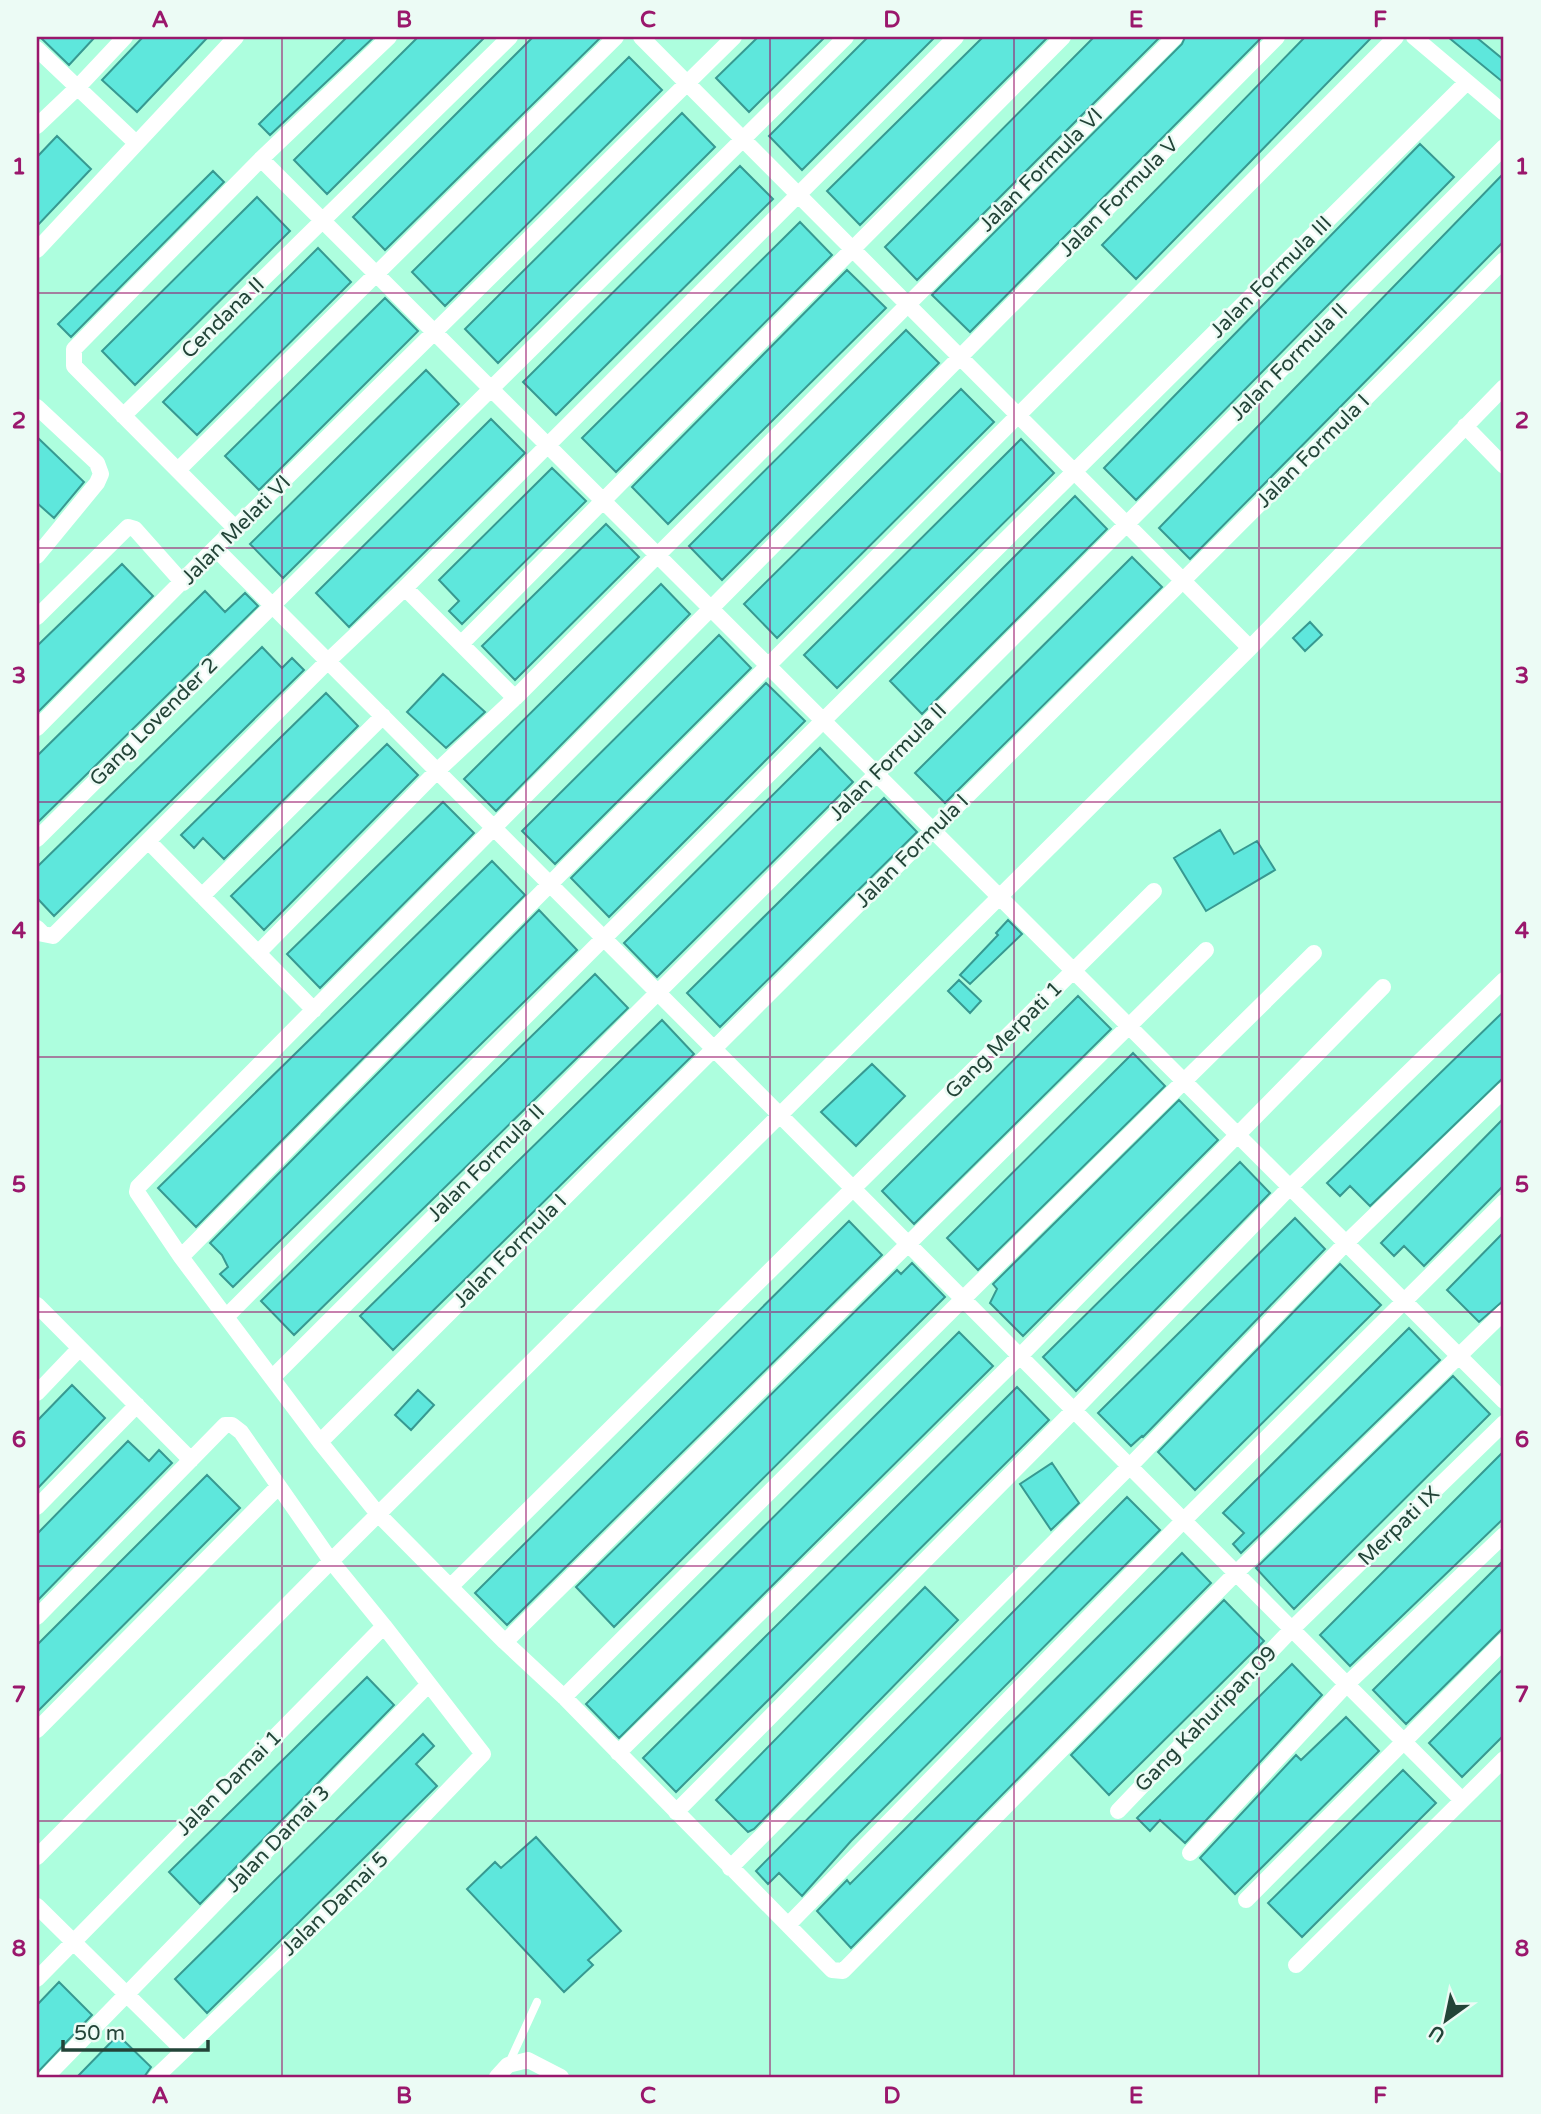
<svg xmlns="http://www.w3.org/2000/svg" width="1541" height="2114" font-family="'Varela Round',sans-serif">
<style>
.building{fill:#5ee7dc;stroke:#379991;stroke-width:2}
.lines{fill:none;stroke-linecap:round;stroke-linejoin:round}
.lane{stroke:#fff;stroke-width:8}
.street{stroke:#fff;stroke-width:16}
.grid{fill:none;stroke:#9a176c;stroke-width:2;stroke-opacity:0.55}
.labels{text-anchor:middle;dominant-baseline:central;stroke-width:5;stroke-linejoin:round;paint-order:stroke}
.street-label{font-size:21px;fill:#234438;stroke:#ecfbf5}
.neatline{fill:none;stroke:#9a176c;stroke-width:2.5}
.grid-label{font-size:23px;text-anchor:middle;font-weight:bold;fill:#9a176c}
</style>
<rect width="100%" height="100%" fill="#adfede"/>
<path class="building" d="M40,37H95L69,65Z
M143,37H208L137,112L102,80Z
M347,37H374L270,135L259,124Z
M418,37H485L327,194L294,160Z
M533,37H601L385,250L353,217Z
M758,37H825L749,112L716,78Z
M868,37H935L802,170L769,136Z
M983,37H1048L860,225L827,191Z
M1094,37H1160L917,280L885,247Z
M1185,37H1262L970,332L932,295L1182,44Z
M1305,37H1372L1136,279L1102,245Z
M1448,37H1476L1504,60V83Z
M629,57L662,90L445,306L412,272Z
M682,113L715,147L498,363L465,329Z
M57,136L91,169L37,226V157Z
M1420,144L1454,177L1136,500L1104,468Z
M740,166L773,199L556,415L523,382Z
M213,171L224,182L71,337L58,324Z
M1504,173V241L1190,559L1159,528Z
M257,197L290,231L135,385L102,351Z
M800,222L832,255L616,472L582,438Z
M318,248L351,282L197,435L163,402Z
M847,270L886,308L668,524L632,487Z
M385,298L418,331L259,490L225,456Z
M906,330L939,363L722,580L689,546Z
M426,370L459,404L283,578L250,544Z
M961,389L994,422L777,638L744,604Z
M491,419L525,453L349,627L316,593Z
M37,437L84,482L54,518L37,503Z
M1021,439L1054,473L837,688L804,655Z
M552,468L586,501L462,624L449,611L459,601L439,580Z
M1075,496L1107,529L922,714L890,681Z
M606,524L639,557L515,680L482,646Z
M1132,557L1162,587L945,803L915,773Z
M122,564L153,596L37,713V646Z
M661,584L690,614L496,811L464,779Z
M205,591L225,612L245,593L258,606L37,823V756Z
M1310,622L1322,635L1305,651L1293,638Z
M719,635L751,668L555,864L522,831Z
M262,647L282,668L292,658L304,670L54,916L37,898V867Z
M443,674L485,712L446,748L407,712Z
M766,683L805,721L609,917L571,878Z
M326,693L358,726L224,859L203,838L194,848L181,835Z
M387,744L418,775L264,930L231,896Z
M820,748L853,782L657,977L624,943Z
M884,798L917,832L720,1027L687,993Z
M443,802L474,833L320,988L287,954Z
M1220,830L1234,854L1257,841L1275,870L1206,911L1174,858Z
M492,861L525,895L196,1227L158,1188Z
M539,910L577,950L233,1287L220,1274L228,1267L222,1255L210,1243Z
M1008,920L1022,934L970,984L960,975L998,935L996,933Z
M595,974L628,1008L294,1335L261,1301Z
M959,980L981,1001L970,1013L948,991Z
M1078,996L1111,1029L914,1224L882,1191Z
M1504,1011V1077L1370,1206L1350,1186L1340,1196L1327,1183Z
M662,1020L694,1054L393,1350L360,1316Z
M1133,1053L1165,1086L978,1270L947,1238Z
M872,1064L905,1096L856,1146L821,1112Z
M1179,1100L1218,1140L1023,1336L990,1303L997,1289L993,1284Z
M1504,1118V1185L1424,1266L1404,1246L1394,1256L1381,1243Z
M1240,1162L1270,1193L1076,1391L1043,1357Z
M1295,1218L1325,1249L1143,1437L1142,1436L1131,1446L1098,1413Z
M849,1221L882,1255L507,1625L475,1593Z
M1504,1232V1300L1479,1322L1447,1290Z
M912,1263L945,1297L614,1627L576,1587L897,1270L901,1274Z
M1340,1264L1381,1305L1195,1490L1158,1452Z
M1409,1328L1440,1360L1241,1553L1233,1544L1244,1533L1223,1513Z
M959,1332L993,1366L619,1738L586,1704Z
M1453,1376L1490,1414L1294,1609L1256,1568Z
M72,1385L105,1418L37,1489V1421Z
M1017,1387L1049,1420L676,1792L643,1758Z
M418,1390L434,1405L411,1430L395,1415Z
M128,1441L149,1461L159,1450L172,1463L37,1601V1534Z
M1504,1451V1518L1350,1666L1320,1635Z
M1052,1463L1079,1503L1051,1530L1020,1484Z
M207,1475L240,1508L37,1712V1645Z
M1127,1497L1160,1530L851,1841L802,1896L779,1873L768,1884L756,1871Z
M1182,1553L1211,1583L851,1948L817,1911L847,1880L850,1884L872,1862Z
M1504,1560V1627L1406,1724L1373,1690Z
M925,1587L958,1620L754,1829L748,1832L716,1800Z
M1224,1600L1264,1641L1109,1795L1071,1755Z
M1292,1664L1322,1695L1185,1843L1160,1820L1150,1831L1137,1818Z
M1504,1668V1735L1462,1777L1429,1743Z
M367,1677L394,1705L200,1904L169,1872Z
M1346,1717L1379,1751L1235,1894L1200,1858L1296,1755L1301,1760Z
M423,1734L434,1746L416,1764L437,1786L207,2013L175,1979Z
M1403,1770L1436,1803L1302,1937L1268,1903Z
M536,1837L621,1931L588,1960L593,1965L564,1992L467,1889L495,1862L501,1868Z
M59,1982L92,2015L37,2073V2005Z
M118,2035L151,2067L144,2077H77Z"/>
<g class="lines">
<path class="lane" d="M509,2063L537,2002"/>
<path class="street" d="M641,37L1250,648
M1277,37L138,1187L137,1192L181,1257L226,1317L320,1442L378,1514L505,1642L564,1697L832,1970L843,1971L1236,1573L1504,1312
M1414,37L1504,113
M37,49L136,143
M37,126L78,87L125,37
M261,159L1504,1401
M37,250L236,37
M37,407L97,463L101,474L97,483L37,556
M123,416L510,37
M1465,426L1504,466
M178,470L616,37
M237,530L74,366V349L261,159L389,37
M215,548L1462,1800
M405,588L515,698
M37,617L128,527L135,529L183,583
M461,644L1063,37
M37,728L215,548L734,37
M37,839L846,37
M149,842L314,1010
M202,896L383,716
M37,928L43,934L53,936L328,661L405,588L956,37
M258,953L437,771L515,698L1175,37
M181,1257L550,884L1396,37
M37,1305L191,1460
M226,1317L604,938L1467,82
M272,1378L1504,147
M37,1393L79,1349
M320,1442L1504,260
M37,1507L137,1405
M451,1586L1154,891
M37,1617L225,1425H232L241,1432L331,1561L384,1626L483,1754L361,1881L156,2077
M505,1642L1206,950
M564,1697L963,1299L1314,953
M37,1730L278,1487
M618,1753L1019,1357L1383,987
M1118,1811L1293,1628L1504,1423
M676,1812L1074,1410L1291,1186L1504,980
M1190,1853L1346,1685L1504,1535
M37,1857L331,1561L1250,648L1504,387
M730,1868L1130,1466L1346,1243L1504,1090
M1246,1900L1504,1641
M37,1906L183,2050
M788,1925L1183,1521L1504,1202
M1296,1965L1504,1759
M37,1979L384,1626
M46,2077L429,1684
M497,2077L508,2065L528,2060L561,2077"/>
</g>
<path class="grid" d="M282,37V2077M526,37V2077M770,37V2077M1014,37V2077M1259,37V2077M37,293H1504M37,548H1504M37,802H1504M37,1057H1504M37,1312H1504M37,1566H1504M37,1821H1504"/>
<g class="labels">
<g class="street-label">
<text transform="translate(1041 170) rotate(-45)">Jalan Formula VI</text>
<text transform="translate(1119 197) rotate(-45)">Jalan Formula V</text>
<text transform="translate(1271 277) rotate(-45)">Jalan Formula III</text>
<text transform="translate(223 318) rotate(-44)">Cendana II</text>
<text transform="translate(1289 362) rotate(-45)">Jalan Formula II</text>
<text transform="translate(1313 451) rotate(-45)">Jalan Formula I</text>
<text transform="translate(236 530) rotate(-45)">Jalan Melati VI</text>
<text transform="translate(154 722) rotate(-45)">Gang Lovender 2</text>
<text transform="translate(888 762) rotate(-45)">Jalan Formula II</text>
<text transform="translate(912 851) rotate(-45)">Jalan Formula I</text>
<text transform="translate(1004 1040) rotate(-45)">Gang Merpati 1</text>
<text transform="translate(486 1163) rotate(-45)">Jalan Formula II</text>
<text transform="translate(510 1251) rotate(-45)">Jalan Formula I</text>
<text transform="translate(1399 1526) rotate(-44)">Merpati IX</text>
<text transform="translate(1206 1719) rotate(-46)">Gang Kahuripan.09</text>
<text transform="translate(229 1783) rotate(-45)">Jalan Damai 1</text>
<text transform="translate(278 1839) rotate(-46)">Jalan Damai 3</text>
<text transform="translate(335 1904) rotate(-44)">Jalan Damai 5</text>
</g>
</g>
<rect width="1541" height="2114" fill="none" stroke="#ecfbf5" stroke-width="77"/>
<g transform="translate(1446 2020) rotate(213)" stroke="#ecfbf5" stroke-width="5" paint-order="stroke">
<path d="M0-5L12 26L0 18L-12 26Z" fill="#234438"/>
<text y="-10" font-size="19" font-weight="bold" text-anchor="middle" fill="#234438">U</text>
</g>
<path d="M63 2040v10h145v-10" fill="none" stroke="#234438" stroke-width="3.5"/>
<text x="74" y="2040" font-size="21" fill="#234438" stroke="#ecfbf5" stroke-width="5" paint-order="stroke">50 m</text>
<rect x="38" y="38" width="1464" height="2038" class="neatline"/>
<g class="grid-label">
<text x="160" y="27">A</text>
<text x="404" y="27">B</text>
<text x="648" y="27">C</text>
<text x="892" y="27">D</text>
<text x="1136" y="27">E</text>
<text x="1380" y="27">F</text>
<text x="19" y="174">1</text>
<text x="1522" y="174">1</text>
<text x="19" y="428">2</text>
<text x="1522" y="428">2</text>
<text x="19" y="683">3</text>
<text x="1522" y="683">3</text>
<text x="19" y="938">4</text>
<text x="1522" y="938">4</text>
<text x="19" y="1192">5</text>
<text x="1522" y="1192">5</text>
<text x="19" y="1447">6</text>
<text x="1522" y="1447">6</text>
<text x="19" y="1702">7</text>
<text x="1522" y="1702">7</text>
<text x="19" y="1956">8</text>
<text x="1522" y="1956">8</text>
<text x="160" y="2103">A</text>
<text x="404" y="2103">B</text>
<text x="648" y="2103">C</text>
<text x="892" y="2103">D</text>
<text x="1136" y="2103">E</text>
<text x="1380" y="2103">F</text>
</g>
</svg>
